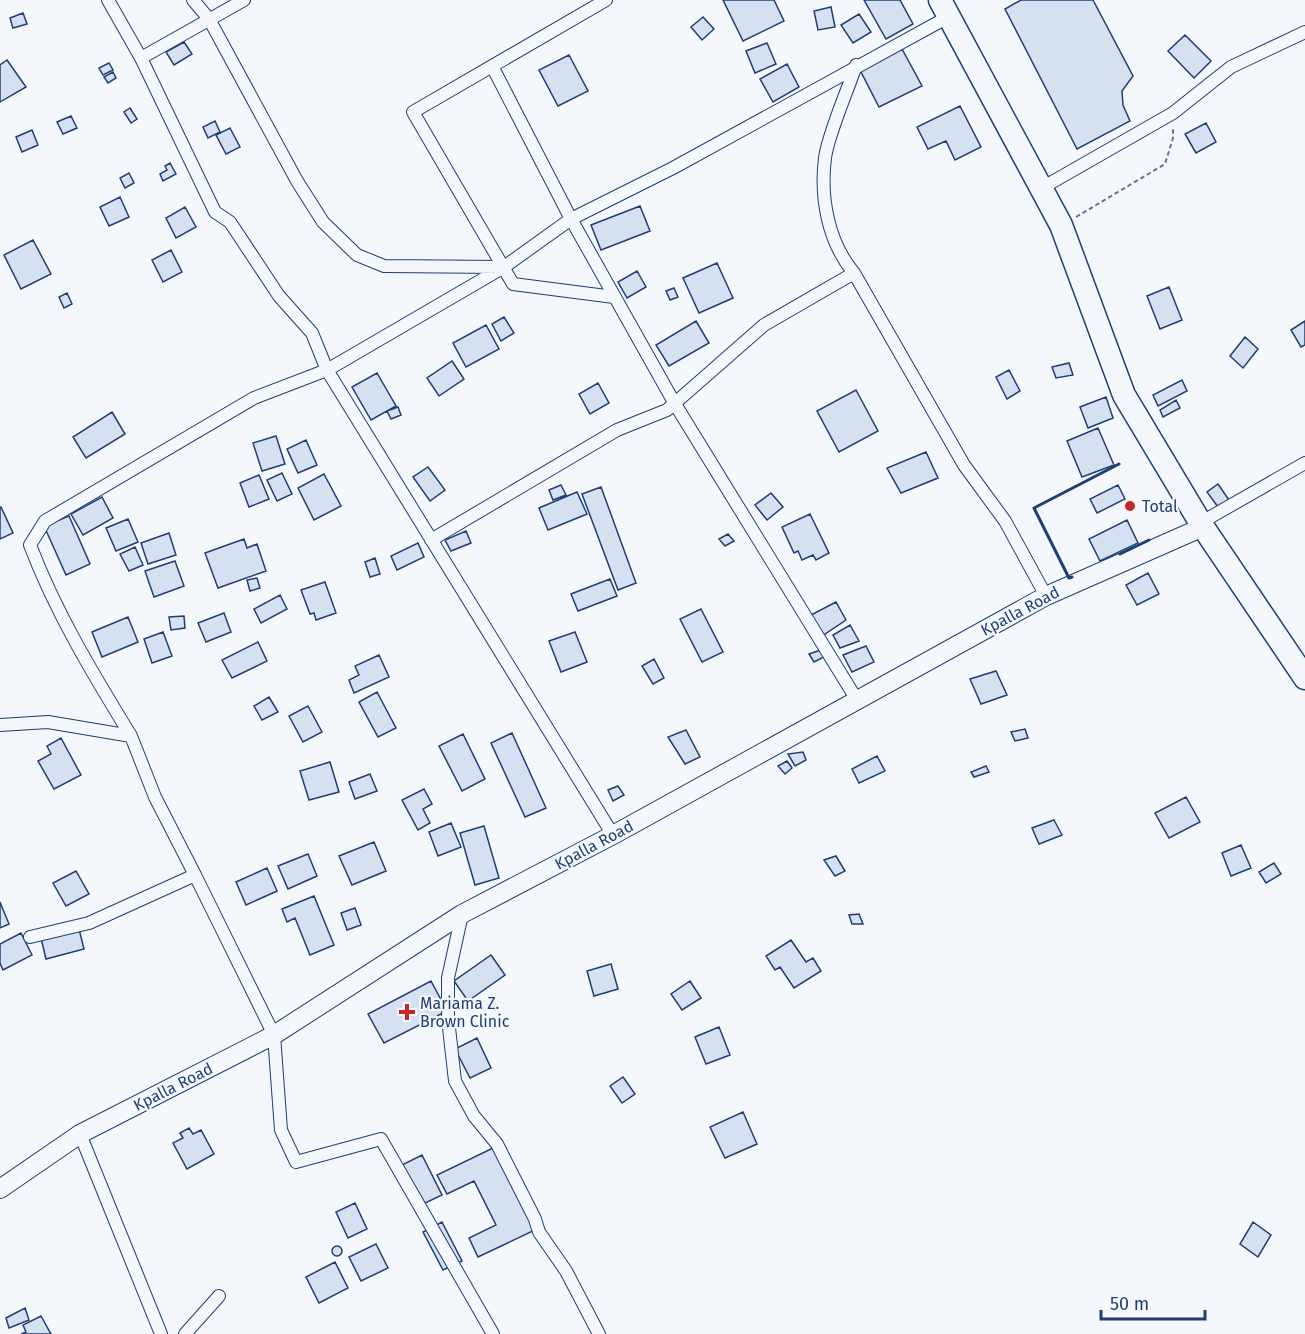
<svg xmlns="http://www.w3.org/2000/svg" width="1305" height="1334" font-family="'Fira Sans',sans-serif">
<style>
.building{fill:#d5e0f0;stroke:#1d3f73;stroke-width:1.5}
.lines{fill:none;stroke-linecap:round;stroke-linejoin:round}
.street-casing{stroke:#1d3f73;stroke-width:14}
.secondary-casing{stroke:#1d3f73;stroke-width:20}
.highway-casing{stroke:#1d3f73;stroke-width:25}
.path{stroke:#5e769c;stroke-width:2;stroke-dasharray:4.5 3;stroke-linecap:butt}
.street{stroke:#f4f7fb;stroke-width:12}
.secondary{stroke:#f4f7fb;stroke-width:18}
.highway{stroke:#f4f7fb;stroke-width:22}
.wall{stroke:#1d3f73;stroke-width:3}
.poi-dot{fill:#c62828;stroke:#f4f7fb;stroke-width:2}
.labels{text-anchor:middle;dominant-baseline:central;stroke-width:4.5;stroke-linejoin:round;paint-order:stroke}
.poi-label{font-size:16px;fill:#1d3f73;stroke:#f4f7fb;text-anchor:start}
.street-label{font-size:16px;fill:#1d3f73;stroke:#f4f7fb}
</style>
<rect width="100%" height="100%" fill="#f4f7fb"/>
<path class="building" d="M723,0H774L784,21L743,41Z
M864,0H900L913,24L886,39Z
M1021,0H1093L1133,76L1122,91L1123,105L1130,121L1077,149L1005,9Z
M831,7L835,27L818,30L814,11Z
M23,13L27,24L13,28L10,18Z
M859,14L871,32L853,43L841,25Z
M703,17L714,29L702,40L691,27Z
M1185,35L1211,61L1194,78L1168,51Z
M184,42L192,54L174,65L166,52Z
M767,43L776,64L755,73L746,51Z
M902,49L922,86L879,107L860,70Z
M569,55L588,91L558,106L539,70Z
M7,60L26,87L0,102V65Z
M109,63L113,70L103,75L99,68Z
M787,64L799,87L773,102L760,79Z
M113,72L116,78L108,83L104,77Z
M960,106L981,147L955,160L946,141L928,149L917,127Z
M130,108L137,119L131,123L124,112Z
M71,116L77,128L63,134L57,122Z
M215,121L220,132L208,138L203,127Z
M1206,123L1216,142L1196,153L1185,134Z
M230,128L240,147L226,154L216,135Z
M32,130L38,145L22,152L16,137Z
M170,163L176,174L163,181L160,174L167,170L165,166Z
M129,173L134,183L125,188L120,178Z
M120,197L129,217L109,226L100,207Z
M640,206L650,231L601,250L591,225Z
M185,207L196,227L176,238L166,218Z
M33,240L51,274L21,289L4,255Z
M171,250L182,272L163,282L152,260Z
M717,263L733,298L699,313L683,278Z
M637,271L646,287L627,298L618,282Z
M1169,287L1182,320L1160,329L1147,296Z
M674,288L678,297L670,300L666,291Z
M67,293L72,304L64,308L59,297Z
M504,317L514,333L501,341L492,324Z
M696,321L709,343L669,366L656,345Z
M1305,321V345L1301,347L1291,330Z
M486,325L499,349L466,367L453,343Z
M1245,337L1258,349L1243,368L1230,356Z
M452,361L464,379L439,396L427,378Z
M1069,363L1073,375L1056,378L1052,367Z
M1009,370L1020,391L1007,399L996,377Z
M377,373L396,406L371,420L352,387Z
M1182,380L1187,391L1158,406L1153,395Z
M598,383L609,403L590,414L579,394Z
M856,390L878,431L839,452L817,411Z
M1106,397L1113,418L1088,428L1080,407Z
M1176,400L1180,408L1163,417L1160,410Z
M398,407L401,415L391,419L387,411Z
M112,412L125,434L86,458L73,437Z
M1098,428L1114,465L1082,477L1067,441Z
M276,436L285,464L262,471L253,443Z
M306,440L317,465L298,473L287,449Z
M926,452L938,478L901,493L887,468Z
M428,467L445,490L430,501L413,477Z
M282,473L292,494L277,501L267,480Z
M324,474L341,506L314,520L298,488Z
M259,475L269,499L249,507L240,483Z
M1218,484L1229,500L1218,507L1207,492Z
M561,485L566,495L553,500L549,490Z
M1118,485L1125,499L1097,513L1090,499Z
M601,487L636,583L618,590L582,494Z
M577,492L587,514L548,530L539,508Z
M771,493L783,507L767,520L755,505Z
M102,497L113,518L83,535L71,514Z
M1,507L13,533L0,539V508Z
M810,514L829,553L816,560L813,555L802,560L798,551L794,553L782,527Z
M69,516L90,564L66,575L44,526Z
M128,519L138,542L116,551L106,528Z
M1127,520L1138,543L1100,561L1089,539Z
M466,531L471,543L451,551L445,540Z
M169,533L176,555L148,564L141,543Z
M728,534L734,541L725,546L719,539Z
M244,539L247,548L257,544L266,571L218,588L205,553Z
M418,543L424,557L397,570L391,556Z
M135,547L143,565L129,571L120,554Z
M375,558L380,574L370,577L365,562Z
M175,561L184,586L154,597L145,571Z
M1148,573L1159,594L1137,605L1126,585Z
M257,578L260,588L250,591L247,580Z
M610,579L617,596L578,611L571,594Z
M325,582L336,613L316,620L314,613L310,614L301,590Z
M280,595L287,609L261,623L254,609Z
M836,602L846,620L822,636L809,616Z
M701,609L723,652L702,662L680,619Z
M224,613L231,632L206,642L198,623Z
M184,616L185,628L171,630L169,617Z
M128,617L138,642L102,657L92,632Z
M850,625L859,641L840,648L833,635Z
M163,632L172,656L152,663L144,639Z
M575,632L587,662L561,672L549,641Z
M258,642L267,661L232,678L222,660Z
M866,646L874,662L852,672L843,655Z
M821,650L824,657L814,662L809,654Z
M379,655L389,677L354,693L349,680L359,675L355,666Z
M654,659L664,678L653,684L642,666Z
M996,671L1007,695L981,704L970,679Z
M377,692L396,728L378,737L359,702Z
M269,697L278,712L262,720L254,706Z
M308,706L322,732L303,742L289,716Z
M1025,729L1028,738L1015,741L1011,732Z
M686,730L700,757L685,764L668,737Z
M512,733L546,808L525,817L491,743Z
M463,734L485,779L462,791L439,746Z
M61,738L81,775L54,789L38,761L51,754L47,746Z
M803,752L806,760L795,766L788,754Z
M877,756L885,771L859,783L852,769Z
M787,761L792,768L785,774L778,766Z
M330,762L339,792L309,800L300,771Z
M986,766L989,772L974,777L971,772Z
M370,774L377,791L355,799L349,782Z
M618,786L624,795L613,801L608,790Z
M424,789L432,804L423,809L430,823L418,830L402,800Z
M1186,797L1200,822L1169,838L1155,813Z
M1054,820L1062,835L1039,844L1032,828Z
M451,823L461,847L438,856L429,832Z
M484,826L499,878L475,885L460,833Z
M374,842L386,871L352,885L339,856Z
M1241,845L1251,868L1231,876L1222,853Z
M308,854L317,876L288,889L278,866Z
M836,856L845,871L835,876L824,860Z
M1274,863L1281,874L1266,883L1259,872Z
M267,868L277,891L246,905L236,882Z
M76,871L89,894L66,906L53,883Z
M314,896L334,945L310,955L295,918L287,922L282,909Z
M0,902L9,924L0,928Z
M355,908L361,925L347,930L341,913Z
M859,914L863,924H852L849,915Z
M79,929L84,949L46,959L41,938Z
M21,933L32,955L3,970L0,963V944Z
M791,940L806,962L813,958L821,971L794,988L780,967L775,970L766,956Z
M491,955L505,975L468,1001L454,981Z
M611,964L618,989L594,996L587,971Z
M431,981L447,1011L384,1043L368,1014Z
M690,981L701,998L682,1010L671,994Z
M719,1027L730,1055L706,1064L695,1037Z
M477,1038L491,1068L470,1078L455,1049Z
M623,1077L635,1094L622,1103L610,1086Z
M743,1112L757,1144L725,1158L710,1127Z
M189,1128L193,1134L201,1130L214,1154L187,1169L173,1143L183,1138L180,1133Z
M495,1147L535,1230L478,1257L469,1238L496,1225L474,1181L447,1194L437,1175Z
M422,1155L442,1195L419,1206L400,1166Z
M355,1203L367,1229L348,1238L336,1212Z
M442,1222L462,1261L443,1270L423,1232Z
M1253,1222L1271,1235L1258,1257L1240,1244Z
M376,1244L388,1268L361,1281L349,1257Z
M332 1251a5 5 0 1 1 10 0a5 5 0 1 1-10 0Z
M335,1262L348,1288L319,1303L306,1277Z
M25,1308L29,1320L9,1328L6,1318Z
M41,1316L51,1334H21L26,1332L23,1325Z"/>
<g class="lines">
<defs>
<path id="street" d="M108,0L141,58L215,212L230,222L279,296L312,333L327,370L613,835
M193,0L209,19L297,181L323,222L357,255L384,266L501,267
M606,0L413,112L513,284L614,297
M141,58L244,0
M856,65C848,90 828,134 825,158C820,198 828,242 854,273L964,465L1005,521L1046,596
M492,66L571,219L673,168L948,17
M1040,189L1173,113L1231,67L1305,32
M1200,523L1305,463
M431,540L617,430L667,410L764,325L854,273
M0,725L48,722L131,736L155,797L195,875
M131,736C93,674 56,613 30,545L45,521L254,398L327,370L504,267L571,219L675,404L857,700
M462,914L448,978V1019L455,1081L474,1116L497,1144L535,1219L539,1232L566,1271L599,1334
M30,937L89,923L195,875L274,1035L281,1130L296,1162L381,1139L493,1334
M80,1134L161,1334
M185,1334L219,1296"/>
<path id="secondary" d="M0,1189L80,1134L274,1035L462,914L613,835L1046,596L1203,527"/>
<path id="highway" d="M940,0L1061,225L1124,395L1203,527L1305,678"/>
</defs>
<use href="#street" class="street-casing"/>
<use href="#secondary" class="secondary-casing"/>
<use href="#highway" class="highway-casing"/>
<path class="path" d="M1076,217L1165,164L1173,138V128"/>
<use href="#street" class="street"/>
<use href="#secondary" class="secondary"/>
<use href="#highway" class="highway"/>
<path class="wall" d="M1120,554L1149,540
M1072,577L1069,578L1034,508L1119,464"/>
</g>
<g class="poi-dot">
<circle cx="1130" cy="506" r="6"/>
<path d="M404 1003h6v6h6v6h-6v6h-6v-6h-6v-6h6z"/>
</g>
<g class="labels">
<g class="poi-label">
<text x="1142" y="506">Total</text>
<text x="420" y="1003">Mariama Z.<tspan x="420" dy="18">Brown Clinic</tspan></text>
</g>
<g class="street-label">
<text transform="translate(1020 611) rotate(-28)">Kpalla Road</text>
<text transform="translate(594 845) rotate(-28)">Kpalla Road</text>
<text transform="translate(173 1087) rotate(-27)">Kpalla Road</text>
</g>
</g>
<path d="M1101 1310v9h104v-9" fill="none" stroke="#1d3f73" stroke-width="3"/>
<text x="1110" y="1310" font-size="18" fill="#1d3f73" stroke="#f4f7fb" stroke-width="4.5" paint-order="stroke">50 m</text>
</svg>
